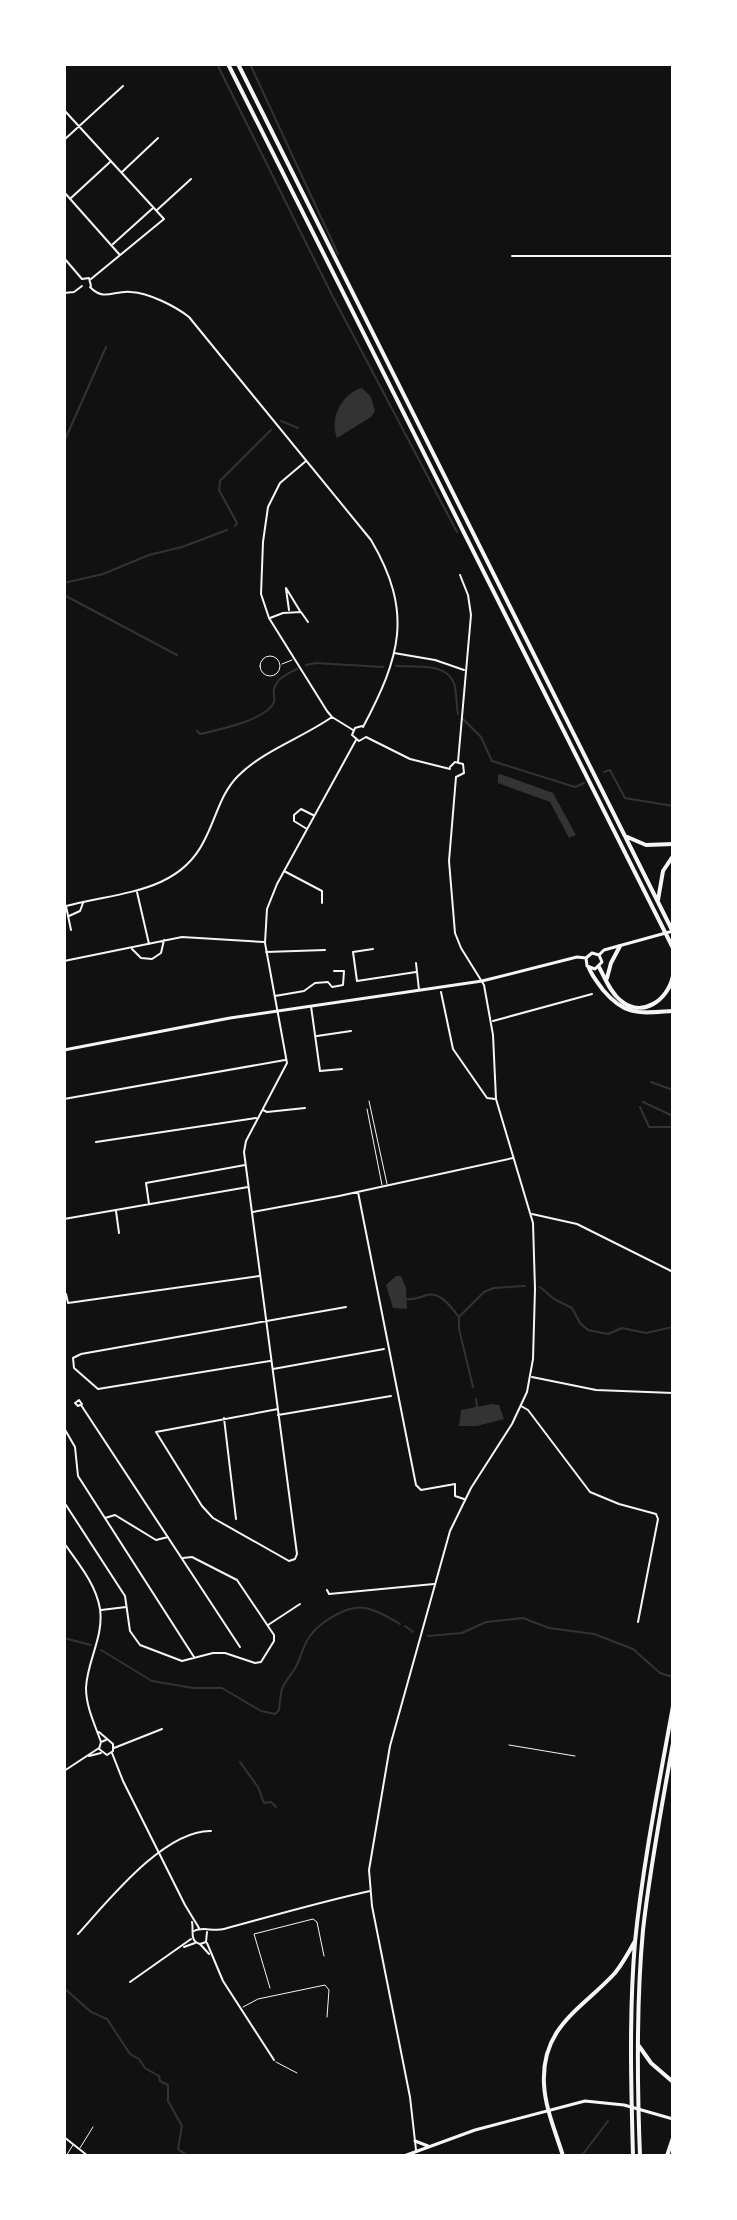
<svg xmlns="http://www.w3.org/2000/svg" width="737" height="2220" font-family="'Golos Text',sans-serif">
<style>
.water{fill:#333}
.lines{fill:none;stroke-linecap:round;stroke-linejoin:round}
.stream{stroke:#333;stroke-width:2}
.service{stroke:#f5f5f5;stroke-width:1}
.pedestrian{stroke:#f5f5f5;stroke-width:1}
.minor{stroke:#f5f5f5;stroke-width:2}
.tertiary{stroke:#f5f5f5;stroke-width:2}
.secondary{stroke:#f5f5f5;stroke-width:3}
.motorway{stroke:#f5f5f5;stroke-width:4}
</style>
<rect width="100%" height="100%" fill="#111"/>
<path class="water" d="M362,388L371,397L375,411L371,417L337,438C329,419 342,393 362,388Z
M500,774L553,793L576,835L569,838L550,802L498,783V775Z
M396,1276H401L406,1288L407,1309L393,1308L386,1285Z
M492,1404L499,1405L504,1419L477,1426H459L461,1410Z"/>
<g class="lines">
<path class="stream" d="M217,64L332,295L457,532
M250,64L338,254
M281,421L298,428
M64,442L106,347
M235,526L237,523L219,490L220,481L271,430
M64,583L103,574L149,555L182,547L227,530
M64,595L177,655
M306,665L316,663L383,667
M396,666C413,667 446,662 454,683C457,693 456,704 458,714
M463,719L481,737L492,761L575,787L584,783
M197,731L200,734C218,730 267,720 274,702C275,698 273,693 274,689C277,678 287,674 297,669
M604,772L610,770L625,798L673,806
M651,1082L673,1090
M643,1102L673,1116
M640,1107L649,1127H673
M540,1287L554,1299L572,1308L580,1323L588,1330L608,1334L622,1328L646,1333L673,1327
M407,1299C416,1300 419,1297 427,1295C441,1292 451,1307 459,1317V1329L473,1387
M460,1316L484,1292L494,1288L525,1286
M476,1399L477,1407
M405,1626L413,1632
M428,1636L462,1633L486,1622L523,1618L549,1628L594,1634L633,1649L660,1673L673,1677
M64,1638L91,1645
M101,1650L152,1681L193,1688H222L261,1711L275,1714L279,1710C281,1687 281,1688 294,1670C301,1660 302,1646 310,1636C320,1622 347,1605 365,1608C377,1610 390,1618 400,1624
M240,1762L258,1787L264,1803L271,1802L276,1807
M64,1988L91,2012L107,2019L130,2054L139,2059L145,2068L159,2076L160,2081L168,2085V2101L182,2126L178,2149L188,2156
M548,2156L553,2154
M574,2156L583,2154L608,2121"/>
<path class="service" d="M260 666a10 10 0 1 1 20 0a10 10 0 1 1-20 0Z
M282,664L292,660
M369,1101L387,1184
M367,1109L382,1185
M270,1988L254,1934L313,1919L317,1922L324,1956
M243,2007L258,1999L325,1985L329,1990L327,2017
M276,2062L297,2073
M80,2148L93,2127
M66,2156L73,2145"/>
<path class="pedestrian" d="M509,1745L575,1756"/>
<path class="minor" d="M64,110L164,219L91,279
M64,140L123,86
M122,172L158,138
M64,192L119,254
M71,198L110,162
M157,210L191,179
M113,244L153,208
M512,256H673
M306,461L280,483L268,507L263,542L261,594L269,618L327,711L332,717L353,730
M286,588L300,611
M286,589L289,610
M270,618L283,613L301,612L308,622
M394,653L435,660L464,670
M458,762L471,615L468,595L460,575
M307,829L294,821V815L301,809L313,815
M284,871L322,891V903
M137,892L149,944
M69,916L80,911L83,903
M71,930L66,906C117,892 178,894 204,841C216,819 220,794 238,776C264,750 302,738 332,717
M132,949L141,958L152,959L161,953L164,940
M373,949L353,952L357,981L416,972
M266,952L325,950
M64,961L182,937L264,942
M416,963L419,990
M441,992L453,1049L487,1098L495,1099
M275,996L304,991L315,983L328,982L332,987L343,985L344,971H334
M311,1006L320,1071L342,1069
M493,1021L592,994
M317,1036L351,1031
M64,1099L285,1060
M263,1110L267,1112L305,1108
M96,1142L256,1118
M358,1192L416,1485L421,1490L455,1484V1496L464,1499
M149,1204L146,1183L245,1165
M116,1211L119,1233
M253,1212L339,1196L513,1158
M532,1214L577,1224L673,1272
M64,1219L248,1187
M66,1294L68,1303L259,1276
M270,1361L98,1389L74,1368L73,1358L81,1354L346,1307
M273,1369L384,1349
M532,1377L596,1390L673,1393
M79,1400L82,1404L78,1406L75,1403Z
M81,1405L240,1647
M521,1406L528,1410L590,1492L619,1504L656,1514L658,1519L638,1622
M278,1409L156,1432L202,1506L213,1518L289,1561L295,1559L297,1554L244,1152L246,1141L287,1063L265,943L267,909L277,884L356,740
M278,1415L391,1396
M224,1418L236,1519
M64,1428L75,1447L78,1476L194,1657
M64,1502L125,1596L130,1631L140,1645L182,1661L213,1653H225L255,1663L261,1662L274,1641V1635L237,1580L192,1557L183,1558
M105,1518L115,1515L156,1540L168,1537
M327,1590L329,1594L434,1584
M101,1610L126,1607
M268,1625L300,1604
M114,1748L162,1729
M89,1756L101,1753
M64,1771L99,1748
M78,1934C108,1901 164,1830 211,1831
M207,1943L223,1981L274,2060
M200,1944L209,1954
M184,1947L195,1943
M130,1982L191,1939
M64,2137L88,2156"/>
<path class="tertiary" d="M64,258L82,279
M82,279L89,278L91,286
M90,287C104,302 114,290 131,292C149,293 175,306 189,317L371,540C414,613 400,657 363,727
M64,293L74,292L82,286
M362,726L355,728L352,735L359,741L366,737
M366,737L410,759L450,769
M450,767L455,762L463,764L464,773L456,777
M64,1543C78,1563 96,1584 100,1609C104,1637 87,1661 86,1688C86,1707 95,1725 101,1742
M99,1732L113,1744V1751L107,1755L99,1749L101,1742L106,1740
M112,1753L123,1781L185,1905L199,1928
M192,1922C194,1931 189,1941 200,1944L206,1942L207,1932
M194,1931C203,1926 213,1932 224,1929C272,1916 320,1902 370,1891
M416,2150L410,2097L372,1906L369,1870L390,1746L450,1531L471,1488L512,1424L527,1392L533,1359L535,1289L533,1223L496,1099L493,1035L484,985L461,948L455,933L449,861L456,777"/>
<path class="secondary" d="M586,958L587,966L595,969L602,962L599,955
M64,1050L230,1018L482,981L577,957L586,958L592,953L599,955L604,950L673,931
M415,2141L428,2146
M404,2156L475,2130L585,2101L624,2105L673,2119"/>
<path class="motorway" d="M228,64L673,948
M238,64L673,932
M625,836L646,845L673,844
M658,900L663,871L673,856
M599,967C605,978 610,992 620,1000C642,1019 668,1000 673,976
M589,968C592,976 598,983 603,990C626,1017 640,1013 673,1011
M607,978L611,963L620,946
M639,2046L651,2063L673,2082
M563,2156C556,2133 545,2108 544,2084C541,2026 582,2009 615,1973C623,1963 629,1952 635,1941
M633,2156C631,2085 629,2013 635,1942C643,1863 659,1784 673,1706
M640,2156C637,2081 636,2005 643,1930C650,1867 662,1805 673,1743
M667,2156L673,2138"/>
</g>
<rect width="737" height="2220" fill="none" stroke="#ffffff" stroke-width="132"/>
</svg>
